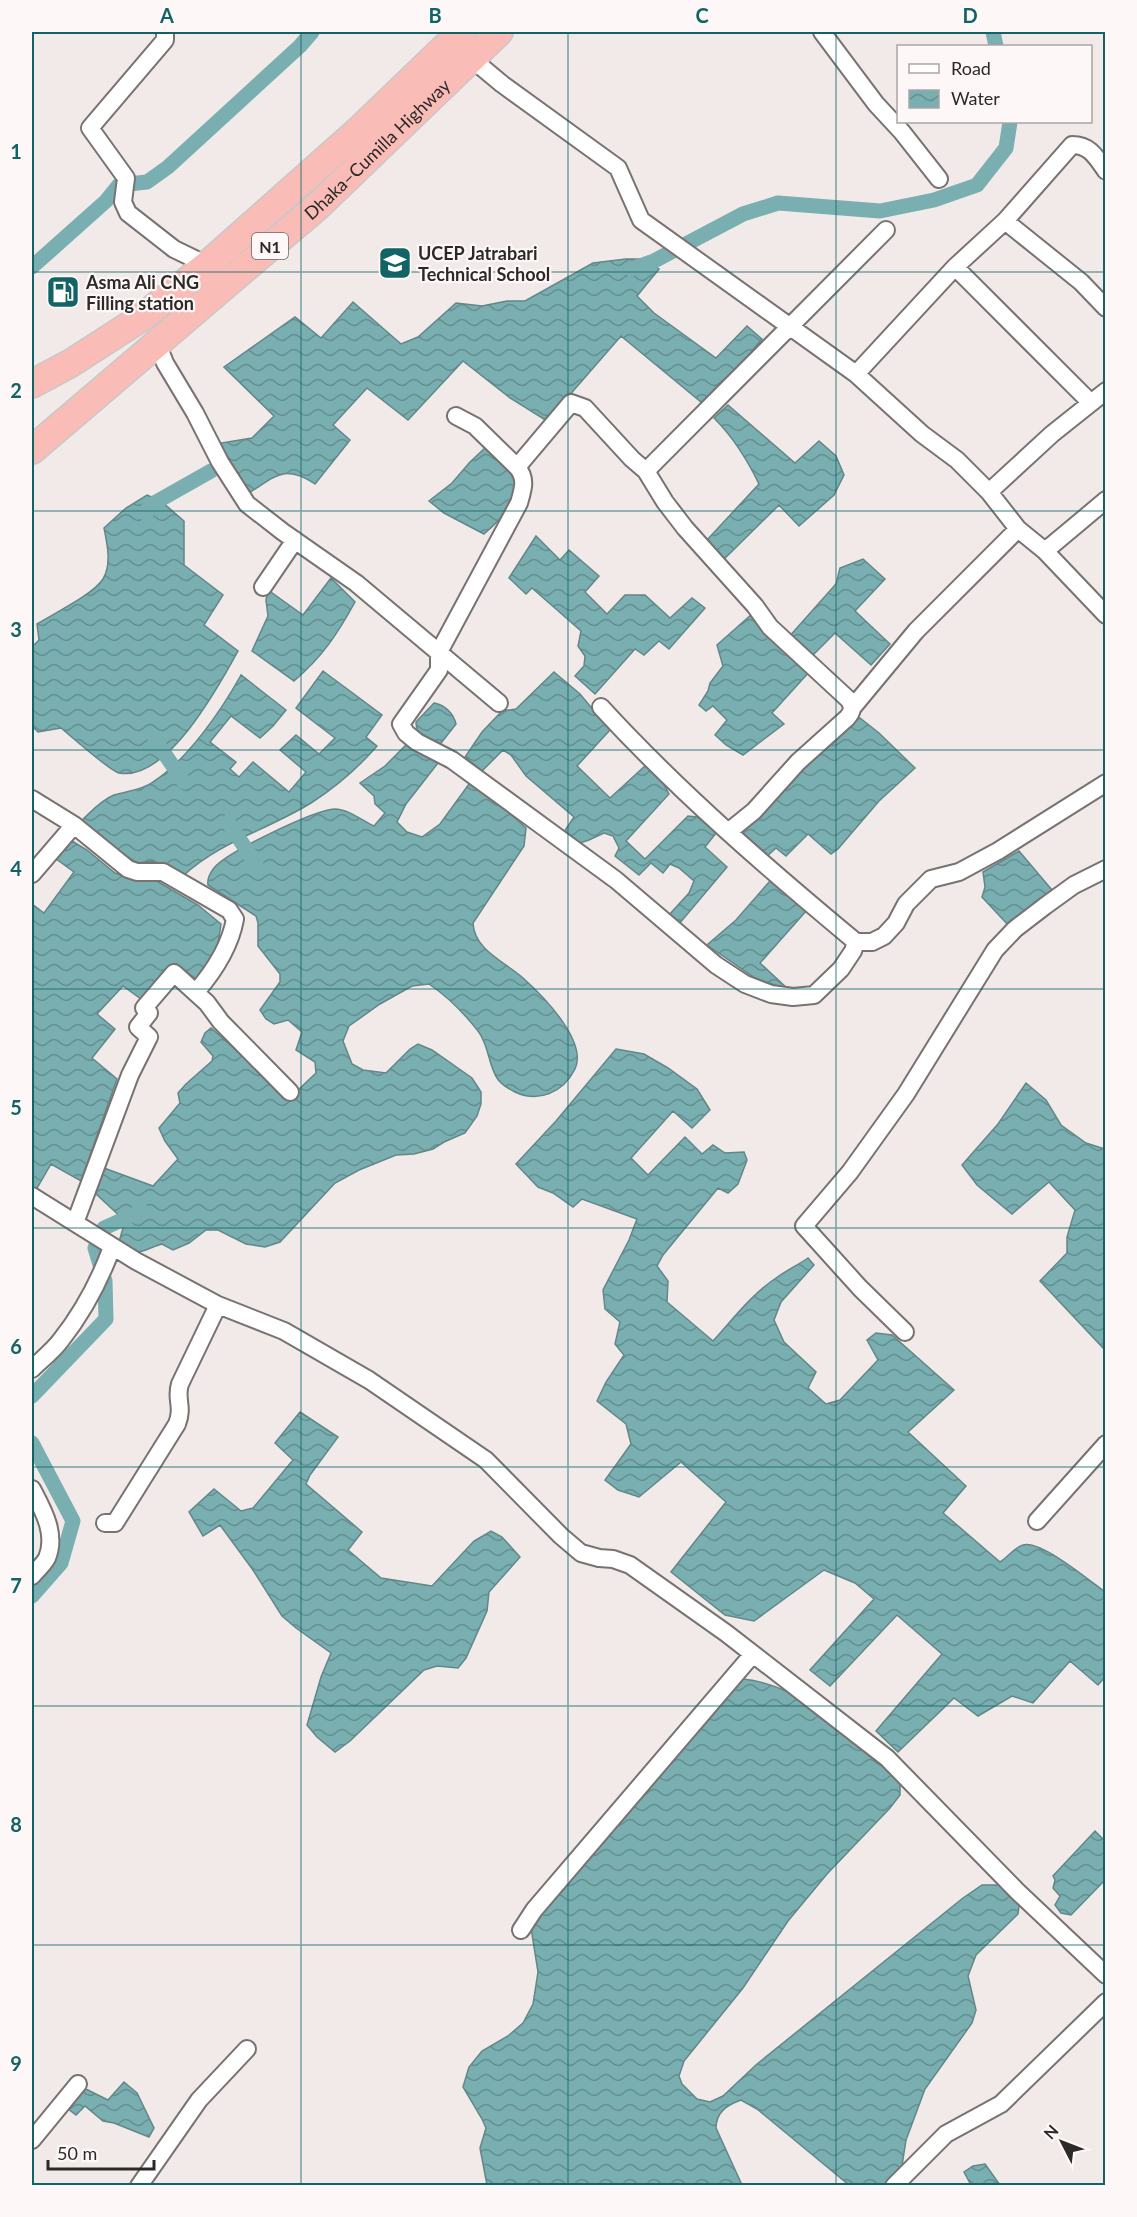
<svg xmlns="http://www.w3.org/2000/svg" width="1137" height="2217" font-family="Lato,sans-serif">
<style>
.water{fill:url(#water-waves);stroke:#628788;stroke-width:1.5}
.lines{fill:none;stroke-linecap:round;stroke-linejoin:round}
.canal{stroke:#79afb1;stroke-width:15}
.minor-casing{stroke:#787271;stroke-width:20}
.trunk-casing{stroke:#c8c8c7;stroke-width:30}
.minor{stroke:#fff;stroke-width:16}
.trunk{stroke:#fabcb7;stroke-width:27}
.grid{fill:none;stroke:#126365;stroke-width:1.5;stroke-opacity:0.55}
.labels{text-anchor:middle;dominant-baseline:central;stroke-width:4.5;stroke-linejoin:round;paint-order:stroke}
.shield{fill:#fef7f7;stroke:#6b6867;stroke-width:1.5}
.shield-label{font-size:16px;font-weight:bold;fill:#2c2a29}
.street-label{font-size:18px;fill:#2c2a29;stroke:#fef7f7}
.poi-label{font-size:18px;font-weight:bold;fill:#2c2a29;stroke:#fef7f7;text-anchor:start}
.neatline{fill:none;stroke:#126365;stroke-width:2}
.grid-label{font-size:20px;text-anchor:middle;font-weight:bold;fill:#126365}
</style>
<defs>
<pattern id="water-waves" width="16" height="10" patternUnits="userSpaceOnUse" patternTransform="scale(1.5)"><rect width="16" height="10" fill="#79afb1"/><path d="M0 5q4-4 8 0t8 0" fill="none" stroke="#638f90"/></pattern>
</defs>
<rect width="100%" height="100%" fill="#f1eae9"/>
<path class="water" d="M626,259H646L659,269L637,296L654,313L716,358L747,326L762,339L726,383L701,402L621,336L547,421L510,398L463,361L408,420L367,388L333,425L350,440L315,484C285,464 276,476 249,493L223,450L221,443L252,438L274,416L224,367L295,317L321,338L353,302L401,344L418,337L456,303L482,306L507,301H525L593,263Z
M728,405L795,463L819,441L836,456L844,475L834,495L799,526L779,505L721,562L706,541L759,484C747,459 733,437 714,418Z
M486,447L519,480C518,503 501,519 484,534L444,513L429,501L452,483L470,462Z
M147,495L162,502L184,521V565L223,595L204,625L238,651C219,686 167,782 119,773C110,771 72,737 61,728L38,732L32,726V647L39,640L37,624C53,614 94,594 103,579C112,564 107,543 104,528L126,508Z
M536,536L560,560L569,550L599,576L585,592L607,614L625,595H645L670,618L692,598L705,608L669,649L659,641L644,655L635,649L595,694L575,676L584,666L585,656L578,646L581,631L532,588L526,594L509,578Z
M863,559L885,579L855,611L890,644L871,665L835,633L810,658L788,638L836,584L840,568Z
M331,578L355,602C337,635 322,657 294,681L252,651L268,616L266,600L268,590L303,615Z
M752,614L810,671L772,713L784,724L743,755L726,745L715,735L727,720L713,706L706,711L699,705L708,691L710,683L723,666L717,645Z
M323,671L382,715L366,737L377,746C358,768 336,787 311,803C269,829 219,842 183,876L170,867L153,861L138,863L126,856L81,821C91,812 101,800 114,795C127,791 142,790 153,782C188,759 221,711 241,675L286,710L273,726L260,738L231,716L210,742L236,762L230,769L239,777L253,762L289,792L306,772L280,750L296,735L319,754L335,738L296,708Z
M554,672L580,694L610,730L577,766L610,798L646,765L661,779L669,794L626,841L645,859L688,816L697,817L717,832L705,847L727,867L679,924L669,915L689,893L694,881L679,868L670,864L663,873L651,863L639,875L615,856L619,848L613,836L604,833L589,840L577,844L564,832L574,817L526,776L511,755L503,750L482,771L465,757L482,732L502,711L516,709Z
M434,703C445,705 453,713 456,724L441,743L435,745C425,739 416,735 416,722Z
M860,718L879,733L915,768L879,801L838,849L831,854L808,834L786,856L776,848L765,858L737,833L841,730Z
M406,745L438,763L406,804L397,822L407,832L422,837L440,824L469,784L505,809L526,828L524,846L473,923C474,950 505,962 523,978C542,995 588,1041 575,1069C563,1093 538,1103 515,1092C509,1089 500,1083 497,1078C488,1064 489,1045 478,1031C464,1013 448,997 429,984L412,986L380,1004L349,1026L343,1041L352,1064L363,1070L386,1073L410,1049L418,1044L432,1050L472,1078L481,1092V1104L477,1116L465,1133L444,1142L433,1149L414,1154L396,1155L359,1170L335,1183L280,1242L265,1247L246,1244L218,1230H206L189,1243L173,1250L162,1244C138,1251 142,1258 119,1242L125,1221L95,1193L104,1168L153,1186L178,1159L165,1141L159,1128L180,1103L178,1093L186,1084L212,1061L213,1056L201,1042L205,1033L211,1028L254,1066L297,1091L316,1073L315,1062L296,1050L302,1032L288,1020L274,1024L266,1019L260,1010L280,982V974L258,946V923L256,916L208,885C207,879 210,873 214,868C227,852 314,810 335,809C348,809 363,821 374,826L385,813L375,804L374,796L360,783L385,766Z
M72,841L87,850L115,873L133,879L155,880L198,905L221,924L217,951L196,979L176,964L141,999L123,986L97,1014L115,1029L92,1058L117,1079L81,1181L51,1164L36,1190L32,1187V904L44,913L74,872L56,859Z
M1019,851L1052,890L1027,915L1010,927L982,897L985,887L983,872Z
M770,881L801,903L807,910L760,963L789,990L755,978L707,945L736,920Z
M616,1049L644,1054L668,1068L697,1089L710,1110L692,1128L673,1111L631,1158L648,1175L685,1137L702,1154L713,1145L725,1153L744,1152L747,1160L738,1184L728,1193L718,1188L663,1255L657,1266L668,1281L667,1302L713,1341C733,1319 752,1294 776,1278C787,1270 798,1265 808,1258L814,1265L781,1302L774,1320L784,1342L816,1372L808,1388L826,1404L840,1400L878,1360L867,1340L876,1333L892,1335L954,1390L908,1432L966,1486L943,1513L1000,1562C1007,1558 1015,1547 1023,1545C1041,1540 1090,1581 1105,1592V1677L1098,1685L1070,1661L1033,1703L1012,1696L978,1716L954,1698L898,1752L876,1731L942,1654L897,1615L830,1686L810,1670L874,1599L855,1583L824,1570L754,1621L725,1615L671,1572L726,1502L681,1462L639,1497L618,1490L605,1480L631,1444L626,1424L597,1401L606,1382L624,1355L615,1344L620,1322L605,1309L603,1290L629,1240L637,1219L582,1199L573,1207L553,1193L538,1187L516,1164L556,1121Z
M1026,1083L1046,1100L1061,1125L1086,1143L1105,1149V1350L1040,1281L1067,1253V1237L1075,1210L1049,1182L1012,1214L977,1185L962,1165L998,1124Z
M300,1412L338,1437L310,1475L306,1484L362,1532L348,1550L381,1578L432,1586L474,1541L491,1531L502,1537L520,1557L489,1592L487,1611L466,1658L458,1668L437,1666L424,1670L350,1741L335,1752L317,1737L307,1725L321,1677L331,1653L296,1628L282,1616L253,1570L220,1525L203,1536L189,1512L214,1489L241,1511L253,1508L293,1460L275,1443Z
M743,1679C807,1686 855,1739 900,1781V1795L890,1808L827,1874L788,1921L743,1988L684,2061L679,2076L682,2084L697,2099L710,2102L723,2096L757,2064L963,1898L982,1885H1004L1020,1899L1018,1914L976,1955L968,1976L976,2010L972,2023L925,2089L906,2140L901,2172L885,2185H849L757,2109L741,2100C727,2105 716,2112 716,2128L742,2185H487L480,2148L486,2128L482,2119L463,2087L469,2067L482,2051L508,2036L523,2023L533,2004L538,1972L531,1928L544,1906L605,1840L729,1687Z
M1095,1831L1105,1841V1880L1071,1915L1061,1913L1055,1905L1060,1896L1053,1888L1055,1880L1053,1876Z
M124,2082L137,2093L154,2128L149,2137L114,2123L103,2121L85,2106L76,2115L67,2108L78,2091L86,2089L108,2100Z
M985,2164L1000,2185H971L964,2172L973,2166Z"/>
<g class="lines">
<path class="canal" d="M993,32L996,46
M32,267L106,201L119,185L147,182L168,167L300,46L312,32
M631,269L654,261L743,214L778,203L880,211L934,200L977,185L1006,148L1010,122
M146,514L149,506L211,471
M155,740L184,782
M228,822L256,864
M32,1396L106,1319L105,1281L95,1248L104,1228L142,1211
M32,1443L73,1521L61,1563L32,1596"/>
<defs>
<path id="minor" d="M165,32V40L90,128L126,178L123,202L128,213L174,249L207,265
M822,32L876,104L902,132L939,179
M472,59L502,84L618,168L641,220L856,374L922,434L957,460L989,492L1018,529L1045,551
M1005,221L1081,282L1106,308
M955,267L1091,403
M157,343L165,363L195,413L220,462L247,504L283,532L356,583L499,703
M856,374L955,267L1005,221L1072,145C1090,145 1096,157 1106,171
M456,416L475,426L517,467C527,479 523,489 519,503L439,652V670L401,724L406,733L417,742L452,760L616,880L716,965L745,984L771,994L793,997L814,995L841,969L853,951L856,942
M517,467L571,403L585,408L632,459L646,471L665,502L685,528L755,606L770,627L849,700C853,708 853,711 847,718L798,762L754,811L728,832
M646,471L886,230
M989,492L1052,434L1106,391
M1106,500L1045,551L1106,615
M263,587L295,540
M601,707C679,792 767,868 856,942H872L884,936L896,923L906,904L931,879L959,872L998,851L1106,783
M853,707L916,631L1018,529
M32,799L74,825L128,869L137,872H163L229,910L235,919C230,947 215,970 196,992
M32,874L74,825
M32,1196L136,1261L218,1305L284,1331L369,1380L486,1460L561,1536L581,1553L599,1558L613,1559L630,1565L726,1633L887,1758L1017,1891L1106,1975
M75,1223L130,1075L149,1037L138,1027L149,1013L144,1008L174,973L207,1003L221,1022L290,1092
M905,1332L860,1288L804,1226L850,1172L906,1094L995,950L1015,929L1045,906L1074,885L1106,869
M32,1369C41,1360 53,1351 61,1340C83,1312 100,1280 112,1247
M32,1489C43,1510 57,1534 47,1558C44,1564 36,1571 32,1576
M1037,1521L1106,1444
M105,1523H115L177,1424C184,1406 175,1399 180,1384L218,1305
M521,1930L534,1910L753,1654
M32,2140L78,2084
M139,2186L199,2100L247,2049
M894,2186L946,2134L1001,2104L1106,2002"/>
<g id="trunk">
<path d="M32,384L71,363L144,316L207,265L358,131L461,32"/>
<path id="s1" d="M32,450L318,206L499,32"/>
</g>
</defs>
<use href="#minor" class="minor-casing"/>
<use href="#trunk" class="trunk-casing"/>
<use href="#minor" class="minor"/>
<use href="#trunk" class="trunk"/>
</g>
<path class="grid" d="M301,32V2186M568,32V2186M836,32V2186M32,272H1106M32,511H1106M32,750H1106M32,989H1106M32,1228H1106M32,1467H1106M32,1706H1106M32,1945H1106"/>
<defs>
<symbol id="school-square" viewBox="-11 -11 22 22"><rect x="-9" y="-9" width="18" height="18" rx="4" fill="#126365" stroke="#fef7f7"/><path d="M0-5L7-2L0 1L-7-2ZM-4 1L0 2.5L4 1V4Q0 6-4 4Z" fill="#fff"/></symbol>
<symbol id="fuel-square" viewBox="-11 -11 22 22"><rect x="-9" y="-9" width="18" height="18" rx="4" fill="#126365" stroke="#fef7f7"/><path d="M-5.5-6h7V0h2V4h1.3V-2.5L3-4.5l.8-.8L6-3V5H2.5V1h-1V6h-7ZM-4.2-4.7v3.2H.2V-4.7Z" fill="#fff"/></symbol>
</defs>
<g fill-rule="evenodd">
<use href="#school-square" x="376" y="244" width="38" height="38"/>
<use href="#fuel-square" x="44" y="273" width="38" height="38"/>
</g>
<g class="labels">
<rect class="shield" x="252" y="233" width="36" height="26" rx="4.5"/>
<g class="shield-label">
<text x="270" y="246">N1</text>
</g>
<g class="street-label">
<text stroke="none"><textPath href="#s1" startOffset="458">Dhaka–Cumilla Highway</textPath></text>
</g>
<g class="poi-label">
<text x="418" y="253">UCEP Jatrabari<tspan x="418" dy="21">Technical School</tspan></text>
<text x="86" y="282">Asma Ali CNG<tspan x="86" dy="21">Filling station</tspan></text>
</g>
</g>
<rect width="1137" height="2217" fill="none" stroke="#fef7f7" stroke-width="66"/>
<rect x="897" y="45" width="195" height="78" fill="#fef7f7" stroke="#aaa5a5" stroke-width="1.5"/>
<rect x="909" y="64" width="30" height="9" fill="#ffffff" stroke="#aaa5a5" stroke-width="1.5"/>
<text x="951" y="75" font-size="18" fill="#2c2a29">Road</text>
<rect x="909" y="90" width="30" height="18" fill="url(#water-waves)" stroke="#aaa5a5" stroke-width="1.5"/>
<text x="951" y="105" font-size="18" fill="#2c2a29">Water</text>
<g transform="translate(1062 2142) rotate(312)" stroke="#fef7f7" stroke-width="4.5" paint-order="stroke">
<path d="M0-4.5L10 22L0 15L-10 22Z" fill="#2c2a29"/>
<text y="-9" font-size="16" font-weight="bold" text-anchor="middle" fill="#2c2a29">N</text>
</g>
<path d="M48 2160v9h106v-9" fill="none" stroke="#2c2a29" stroke-width="3"/>
<text x="57" y="2160" font-size="18" fill="#2c2a29" stroke="#fef7f7" stroke-width="4.5" paint-order="stroke">50 m</text>
<rect x="33" y="33" width="1071" height="2151" class="neatline"/>
<g class="grid-label">
<text x="167" y="23">A</text>
<text x="435" y="23">B</text>
<text x="702" y="23">C</text>
<text x="970" y="23">D</text>
<text x="16" y="159">1</text>
<text x="16" y="398">2</text>
<text x="16" y="637">3</text>
<text x="16" y="876">4</text>
<text x="16" y="1115">5</text>
<text x="16" y="1354">6</text>
<text x="16" y="1593">7</text>
<text x="16" y="1832">8</text>
<text x="16" y="2071">9</text>
</g>
</svg>
